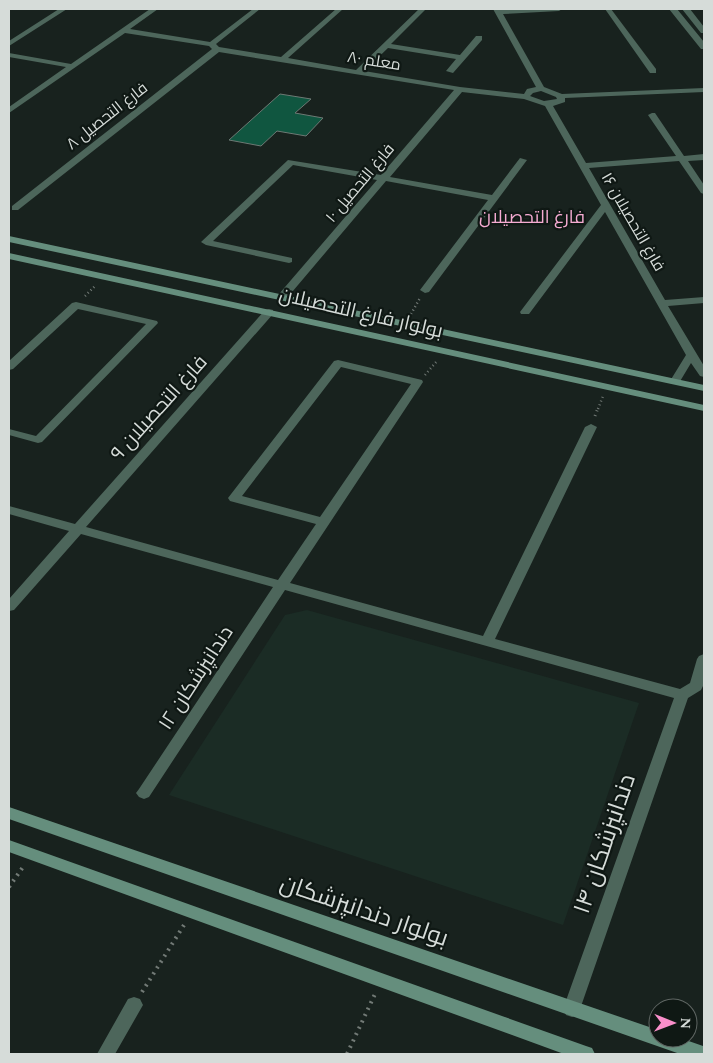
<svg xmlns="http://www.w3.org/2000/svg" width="713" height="1063" font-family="Spectral,Cairo,serif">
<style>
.built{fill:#1b2c25}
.building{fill:#105640;stroke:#6d7974}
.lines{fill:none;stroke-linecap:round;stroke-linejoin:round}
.path-far2{stroke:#727a76;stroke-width:2.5;stroke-dasharray:1 3;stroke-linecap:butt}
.path-far1{stroke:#727a76;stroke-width:3;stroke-dasharray:1 4;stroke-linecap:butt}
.path{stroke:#727a76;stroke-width:4;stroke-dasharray:2 5;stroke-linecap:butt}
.minor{fill:#4d665b;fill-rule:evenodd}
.tertiary{fill:#4d665b;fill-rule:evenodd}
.secondary{fill:#658e7d;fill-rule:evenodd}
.labels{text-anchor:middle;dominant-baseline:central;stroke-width:4.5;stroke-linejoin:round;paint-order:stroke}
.far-street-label{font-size:16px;fill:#d6dcd9;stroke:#0f1814}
.far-neighbourhood-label{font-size:18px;fill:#f5abd2;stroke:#0f1814}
.street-label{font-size:20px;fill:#d6dcd9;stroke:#0f1814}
.near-street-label{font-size:24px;fill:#d6dcd9;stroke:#0f1814}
</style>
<rect width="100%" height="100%" fill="#18221e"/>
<path class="built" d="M307,610L639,703L563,925L169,795L285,615Z"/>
<path class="building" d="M280,94L311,99L295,113L323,118L306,136L277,131L261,146L229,140Z"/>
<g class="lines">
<path class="path-far2" d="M85,296L95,286
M411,314L420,298
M425,375L437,361
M598,409L603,396"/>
<path class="path-far1" d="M595,416L598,408"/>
<path class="path" d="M9,887L23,867
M142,992L184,925
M347,1054L375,994"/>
<path class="minor" d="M59,9H67L9,46V41Z
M150,9H158L130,29L210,42L253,9H260L216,44L219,47L281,57L336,9H343L288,58L356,70L419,9H426L391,44L460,55L476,36H482V40L453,73L446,71L456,59L388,48L364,71L460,87L524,94L527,89L536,87L493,9H562L559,11L503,14L544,87L562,94L704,88V92L565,98V102L553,106L586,163L676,156L648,115L652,113H655L684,156L704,154V160L688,161L704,185V194L701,193L679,161L589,168L665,300L704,297V303L668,306L704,366V377L700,376L691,363L679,383H671L670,381L686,355L605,212L529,314H521L520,312L601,205L545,106L524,99L462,92L390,177L492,195L520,158L527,160L429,292L425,293L420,290L488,200L386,181L287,298L283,299L278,296L279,294L377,180L293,165L213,241L292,258V262L289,263L206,245L201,242L288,160L381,175L454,90L219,52L18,210H12V206L212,49L209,46L125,33L9,113V107L66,67L9,57V53L71,64ZM541,91L556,97L557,99L544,101L530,96L533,93Z
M605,9H611L656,69V73H650Z
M76,302L157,321L158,323L42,442L38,443L9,435V429L36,436L146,324L78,309L13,369L9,370V361L72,303Z
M269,309L273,310V314L86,527L278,580L316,524L230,501L228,498L334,361L338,360L422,380L423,382L290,583L483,636L585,427L591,424L597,427L495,639L680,689L690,683L697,659L699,656L704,654L703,686L701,690L688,698L578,1015L572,1017L566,1015L563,1009L674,698L285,590L149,797L144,799L139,797L136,793L139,789L273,587L81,534L14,610L9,611V599L69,531L9,514V506L75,524L265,310ZM341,367L411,384L320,517L242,496Z
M134,997L140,999L143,1005L115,1054H97L128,999Z"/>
<path class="tertiary" d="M669,9H677L704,42V49H701Z
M682,9H690L704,27V33H701Z"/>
<path class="secondary" d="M9,236L704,385V391L9,242Z
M9,253L704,405V411L9,259Z
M9,807L658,1030V1038H680L703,1046L704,1054H680L9,819Z
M9,840L586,1046L592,1048L595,1054H564L9,852Z"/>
</g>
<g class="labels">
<g class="far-street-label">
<text transform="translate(374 61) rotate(9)">معلم ۸۰</text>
<text transform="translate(107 116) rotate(-38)">فارغ التحصیل ۸</text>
<text transform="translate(360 183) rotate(-50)">فارغ التحصیل ۱۰</text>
<text transform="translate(633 222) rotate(60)">فارغ التحصیلان ۱۶</text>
</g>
<g class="far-neighbourhood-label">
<text x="532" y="217">فارغ التحصیلان</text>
</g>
<g class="street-label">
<text transform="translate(361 313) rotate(13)">بولوار فارغ التحصیلان</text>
<text transform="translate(159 408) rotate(-48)">فارغ التحصیلان ۹</text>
<text transform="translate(196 678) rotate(-57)">دندانپزشکان ۱۲</text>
</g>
<g class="near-street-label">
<text transform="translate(605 844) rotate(-71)">دندانپزشکان ۱۴</text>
<text transform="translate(364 911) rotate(19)">بولوار دندانپزشکان</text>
</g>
</g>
<rect width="713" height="1063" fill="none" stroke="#d6dcd9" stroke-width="20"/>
<g transform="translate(673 1023) rotate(91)"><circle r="24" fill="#0f1814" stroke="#5f6663"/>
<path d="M0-4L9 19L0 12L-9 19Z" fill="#f98fca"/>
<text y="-8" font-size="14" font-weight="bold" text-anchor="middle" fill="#d6dcd9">N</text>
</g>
</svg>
